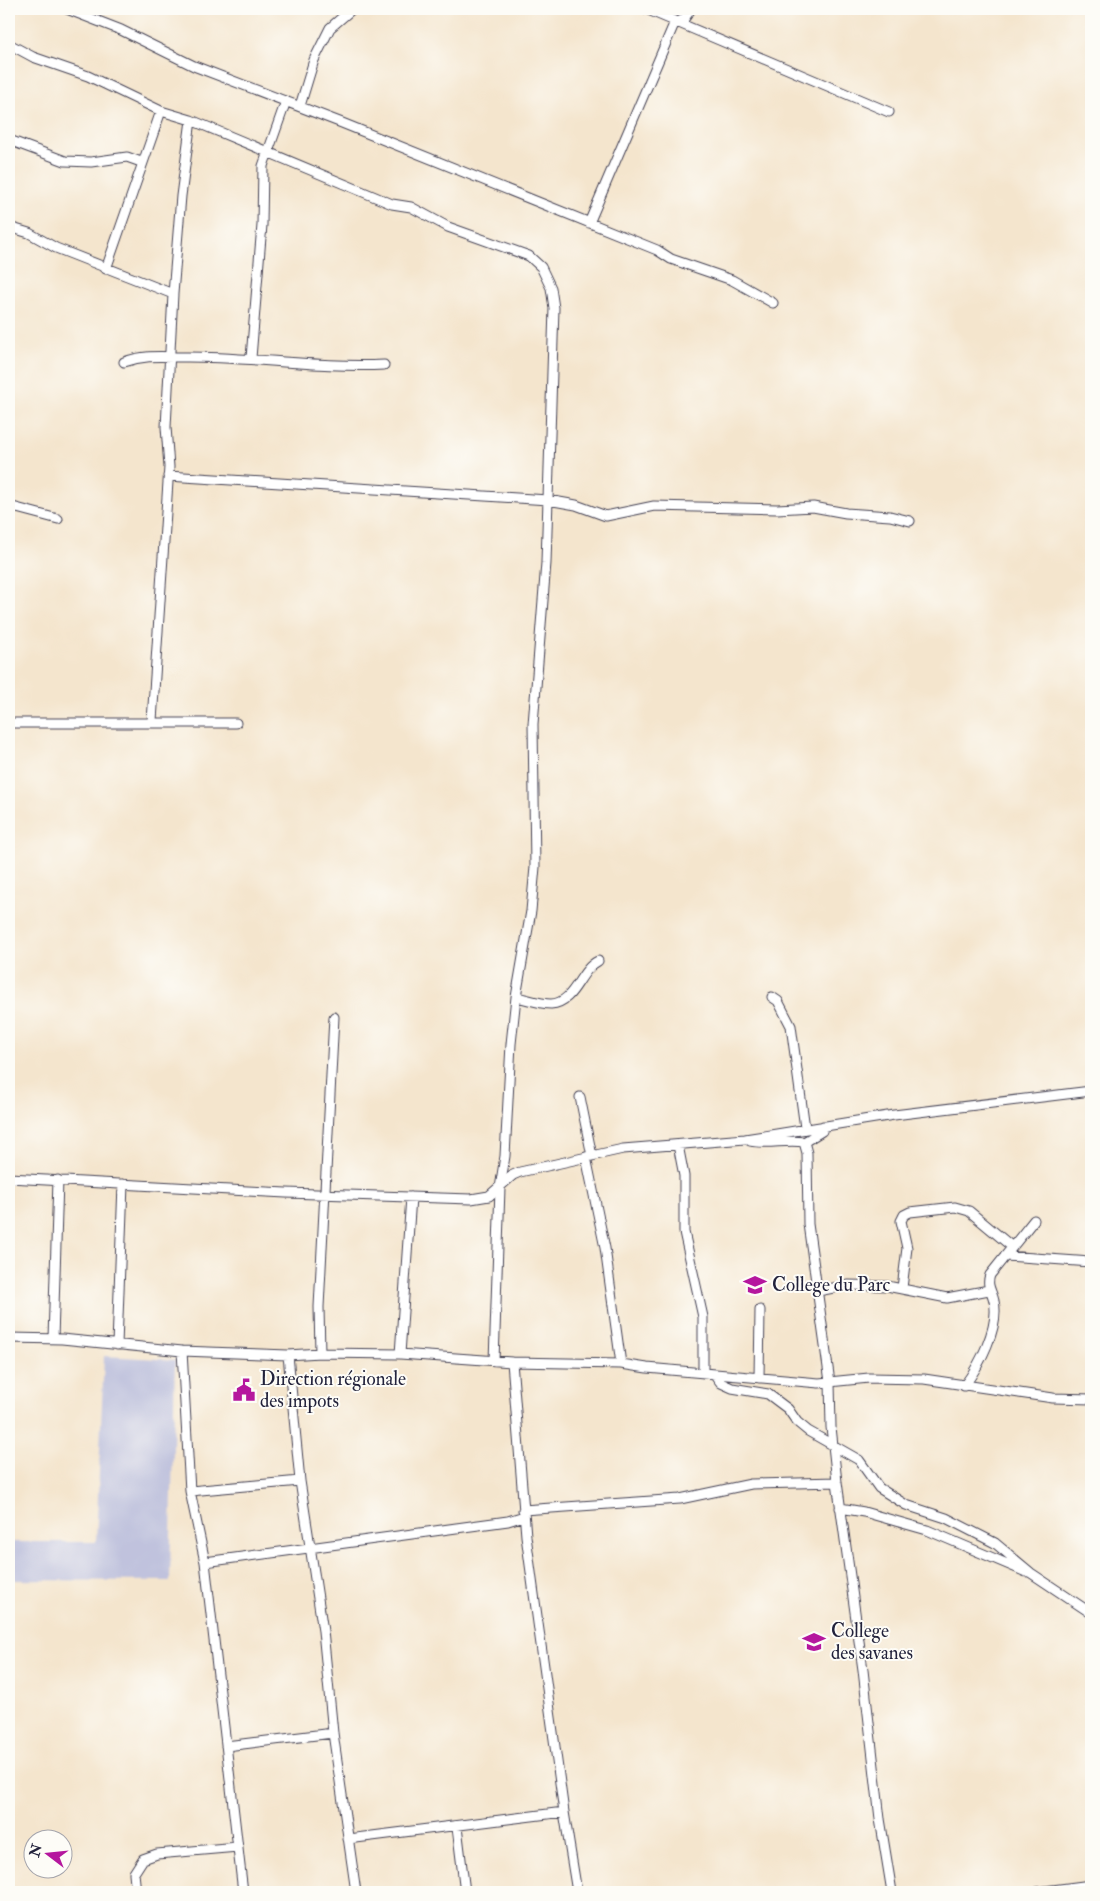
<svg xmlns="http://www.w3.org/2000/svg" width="1100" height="1901" font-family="'IM FELL Double Pica',serif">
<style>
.industrial{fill:#c0c2dd}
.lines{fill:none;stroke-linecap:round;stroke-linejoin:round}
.street-casing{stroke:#423f51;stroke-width:11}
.street{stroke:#fff;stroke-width:9}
.labels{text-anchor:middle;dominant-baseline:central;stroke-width:4;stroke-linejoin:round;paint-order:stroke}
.poi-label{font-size:19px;fill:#22223b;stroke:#fdfcf7;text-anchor:start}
</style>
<rect width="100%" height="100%" fill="#fdfcf7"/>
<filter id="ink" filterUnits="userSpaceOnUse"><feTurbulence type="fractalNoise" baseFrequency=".02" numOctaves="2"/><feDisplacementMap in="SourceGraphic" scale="10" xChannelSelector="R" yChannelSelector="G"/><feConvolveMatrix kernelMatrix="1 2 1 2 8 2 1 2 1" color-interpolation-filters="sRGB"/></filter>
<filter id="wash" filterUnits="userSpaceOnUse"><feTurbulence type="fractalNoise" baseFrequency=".0096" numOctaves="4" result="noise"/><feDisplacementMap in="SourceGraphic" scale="20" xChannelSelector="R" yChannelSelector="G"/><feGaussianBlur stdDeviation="1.12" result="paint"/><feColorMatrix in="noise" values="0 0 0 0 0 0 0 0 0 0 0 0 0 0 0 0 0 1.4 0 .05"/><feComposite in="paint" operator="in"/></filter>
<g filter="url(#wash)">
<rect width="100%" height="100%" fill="#f4e5cd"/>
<path class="industrial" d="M104,1356L175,1360L170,1581L9,1580V1542H96Z"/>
</g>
<g filter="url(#ink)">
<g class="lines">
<defs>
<path id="street" d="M67,9L121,30L194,66L342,123L657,250L671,259L732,280L773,303
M646,9L889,112
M9,44L33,57L88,76L161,111L191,120L392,204L411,207L448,227L529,256L541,267L551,288L554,308L546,563L533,724L535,867L531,911L516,997L511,1044L505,1156L500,1188L494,1361
M300,106L314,60L330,28L352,9
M9,140L65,161L91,162L127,157L141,162
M589,223L674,24L684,19L691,9
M9,227L29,233L56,248L173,294
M106,269L161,111
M251,358L262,225L263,166L286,101
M124,362C147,354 164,357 188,357C254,357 319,368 384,365
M168,476L548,500L576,505L606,516L654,506L777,509L813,507L846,513L890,516L910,521
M9,506L58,519
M152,721L169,467L166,427L173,294L181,196L191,120
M9,723H236
M516,997C527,999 540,1004 551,1004C575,1003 579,970 598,961
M772,997L778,1001L791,1026L805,1128
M580,1097L592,1156
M750,1141C767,1145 786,1139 804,1142L807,1153L808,1224L830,1382L831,1427L837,1482L863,1670L880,1819L892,1892
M804,1142L822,1131L823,1126
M678,1145L684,1176V1232L703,1317V1373
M586,1157L605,1248L621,1364
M9,1178L286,1193L471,1199L489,1196L513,1175L520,1172L623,1149L745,1139L894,1115L1091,1091
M1005,1256L1091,1262
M902,1288L907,1248L901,1221L904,1215L910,1212L955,1207L969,1211L1011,1246
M818,1291L849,1285L887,1286L947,1298L989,1290
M9,1338L62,1339L182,1351L288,1355L320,1353L400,1354L512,1362L621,1364L647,1368L819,1383L869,1378L924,1379L1053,1398L1091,1399
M53,1339L58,1180
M117,1345L123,1184
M182,1351L190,1491L205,1562L243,1892
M320,1353L319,1307L334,1017
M400,1354L411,1197
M288,1355L300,1481L323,1631L333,1733L356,1892
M512,1362L526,1536L564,1812L577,1892
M715,1375L721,1383L732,1388L768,1394L788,1409L797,1422L808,1431L859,1460L879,1488L906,1505L946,1518L995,1543L1031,1573L1091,1613
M759,1378L760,1310
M964,1386C979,1366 1000,1327 994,1301C992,1291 986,1286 990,1275L1034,1220
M190,1491L300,1481
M840,1508L864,1512L927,1530L1026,1572
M523,1510L680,1499L751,1484L837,1482
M205,1562L508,1521L524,1516
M226,1746L333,1733
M457,1827L465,1892
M348,1839L564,1812
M136,1892L134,1873L143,1859L157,1854L238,1847
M1037,1892L1091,1885"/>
</defs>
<use href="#street" class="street-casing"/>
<use href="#street" class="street"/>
</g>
</g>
<defs>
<symbol id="university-bare" viewBox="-9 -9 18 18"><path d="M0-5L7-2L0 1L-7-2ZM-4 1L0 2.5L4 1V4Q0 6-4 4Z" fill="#b5179e" stroke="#fdfcf7" stroke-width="2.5" paint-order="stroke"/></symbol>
<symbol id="civic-bare" viewBox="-9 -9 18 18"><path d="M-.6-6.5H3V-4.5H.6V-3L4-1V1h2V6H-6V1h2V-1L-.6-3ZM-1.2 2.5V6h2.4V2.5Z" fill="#b5179e" stroke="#fdfcf7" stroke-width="2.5" paint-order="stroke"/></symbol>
</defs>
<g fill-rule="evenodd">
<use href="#university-bare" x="739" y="1269" width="32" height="32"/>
<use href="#civic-bare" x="228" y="1374" width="32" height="32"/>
<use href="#university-bare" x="798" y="1626" width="32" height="32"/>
</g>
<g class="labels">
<g class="poi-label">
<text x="772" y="1285">College du Parc</text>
<text x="260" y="1379">Direction régionale<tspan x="260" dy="22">des impots</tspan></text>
<text x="831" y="1631">College<tspan x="831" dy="22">des savanes</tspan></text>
</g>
</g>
<rect width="1100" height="1901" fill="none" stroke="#fdfcf7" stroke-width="30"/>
<g transform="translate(48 1854) rotate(286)"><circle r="24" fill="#fdfcf7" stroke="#a5a5ac"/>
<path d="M0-4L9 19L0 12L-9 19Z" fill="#b5179e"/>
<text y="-8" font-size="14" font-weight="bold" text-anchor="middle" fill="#22223b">N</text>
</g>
</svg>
